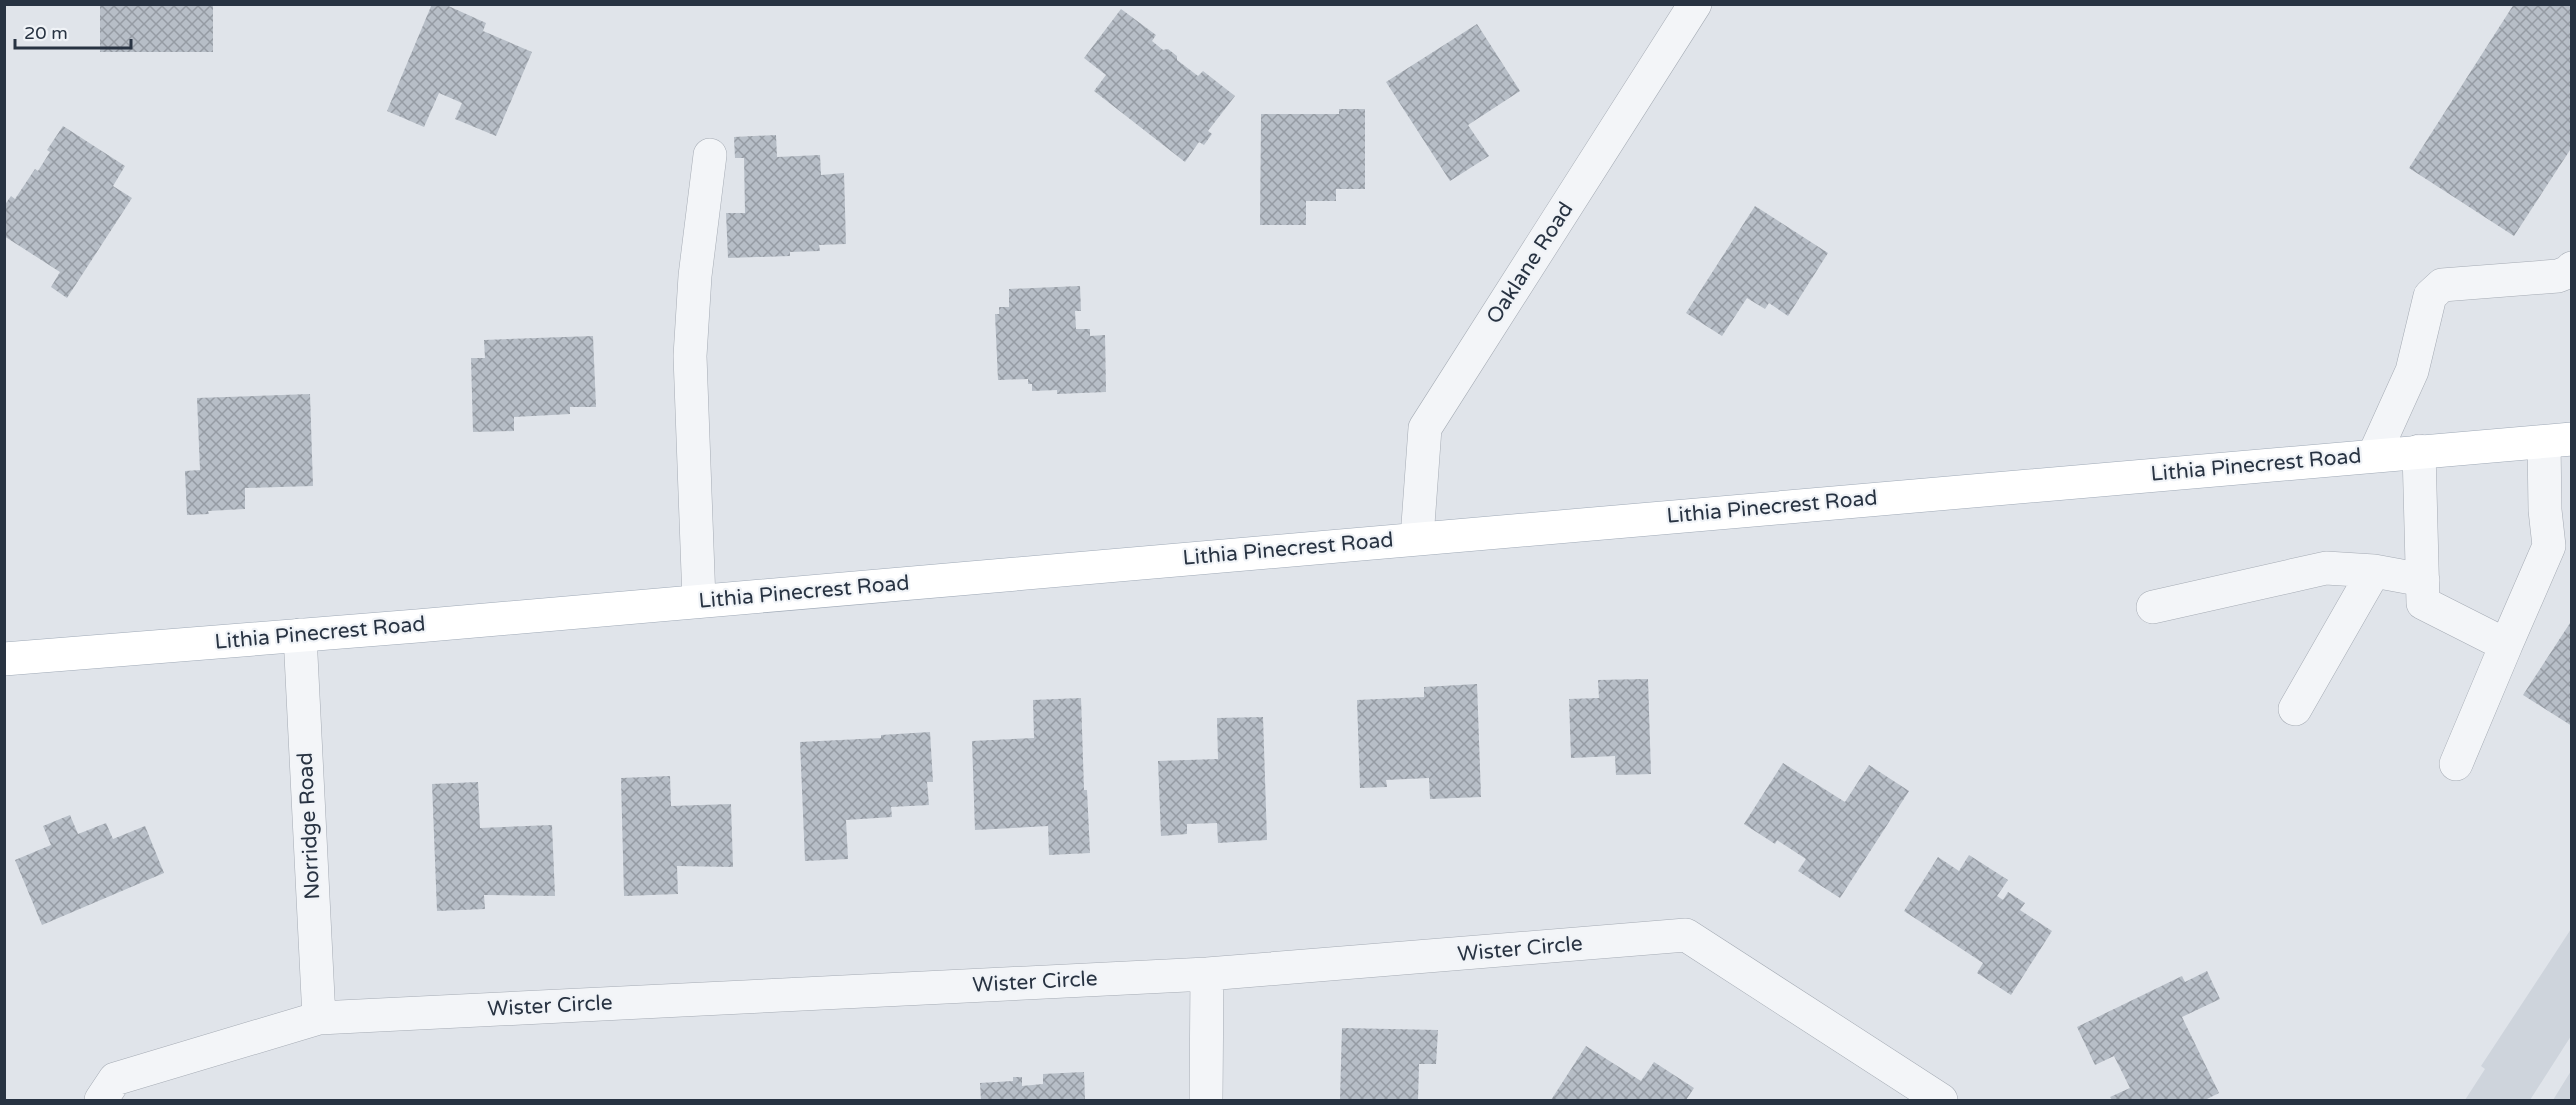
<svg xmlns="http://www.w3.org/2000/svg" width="2576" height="1105" font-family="'Varela Round',sans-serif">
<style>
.built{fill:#ced4dc}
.building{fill:url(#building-cross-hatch)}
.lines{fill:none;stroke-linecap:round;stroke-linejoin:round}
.minor-casing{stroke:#a5abb4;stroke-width:34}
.major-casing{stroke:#9fa9b6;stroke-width:34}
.minor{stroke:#f3f5f8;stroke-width:33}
.major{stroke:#fff;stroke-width:33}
.labels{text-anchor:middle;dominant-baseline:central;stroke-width:4.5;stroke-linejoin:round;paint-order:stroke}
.street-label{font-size:21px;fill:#283342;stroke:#f0f3f7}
</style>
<defs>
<pattern id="building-cross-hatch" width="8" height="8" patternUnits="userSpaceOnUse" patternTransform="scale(1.5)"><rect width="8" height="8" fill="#b7bec7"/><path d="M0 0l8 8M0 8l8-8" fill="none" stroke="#959ba3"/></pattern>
</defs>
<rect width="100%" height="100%" fill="#e0e4ea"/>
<path class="built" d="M2571,929V1036L2530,1100H2465L2485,1069L2481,1066Z
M2571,1071V1100H2553Z"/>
<path class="building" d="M149,4H213V52H100V6Z
M432,4H444L486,23L483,31L532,52L496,136L455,119L462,103L439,93L424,127L387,111Z
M2514,4H2572V147L2514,236L2409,168Z
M1121,9L1156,35L1152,41L1163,50L1168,49L1177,56V60L1198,76L1203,71L1235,96L1208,131L1212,134L1204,145L1199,142L1185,162L1094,91L1106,75L1084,58Z
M1477,24L1520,91L1468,125L1489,156L1450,181L1386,82Z
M1339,109H1365V189H1336V201H1306V225H1260L1261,114H1339Z
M63,126L125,166L113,186L132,198L67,298L51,287L60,272L4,236V206L11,196L15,199L35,169L38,171L50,152L47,150Z
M776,135L777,157L820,155L821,175L844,173L846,244L819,245L820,251L790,252V256L728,258L726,213H745L744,158H735L734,137Z
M1755,206L1828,253L1788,316L1769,303L1765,309L1747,298L1722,336L1686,313Z
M1080,286L1081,311H1075L1076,329H1090V336L1105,335L1106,392L1057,394V390L1032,391V384H1028V379L998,380L995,314H999V307H1009V289Z
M593,336L596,407H570V414L514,417V431L473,432L471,358H485L484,340Z
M310,394L313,486L245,488V509L208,511L209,514L187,515L185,471L200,470L197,398Z
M2572,620V726L2523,695Z
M1648,679L1651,774L1616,775L1615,756L1571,758L1569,699L1599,698L1598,680Z
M1477,684L1481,797L1430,799L1429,778L1386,780L1387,787L1360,788L1357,700L1424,697V687Z
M1081,698L1084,790H1087L1090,853L1049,855L1048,826L975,830L972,741L1034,738L1033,700Z
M1263,717L1267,840L1218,843L1217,823L1187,824V834L1161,836L1158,761L1218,759L1217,718Z
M930,732L933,782H927L929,805L891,807L892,817L846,820L848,859L805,861L800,742L881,738V735Z
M1783,763L1845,802L1869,765L1909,791L1840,898L1798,871L1806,859L1777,840L1775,844L1744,824Z
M670,776L671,806L731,804L733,867L677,866L678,894L624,896L621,778Z
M478,782L480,828L552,825L555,896L484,895L485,909L437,911L432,784Z
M70,815L78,834L106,823L113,839L145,826L164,873L42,925L15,860L51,845L43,826Z
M1969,855L2008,880L1997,896L2003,900L2008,892L2025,903L2020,910L2052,931L2011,995L1977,973L1983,963L1904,911L1938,857L1959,871Z
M2207,971L2220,999L2182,1017L2219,1093L2205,1100H2112L2110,1097L2130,1088L2114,1056L2095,1065L2077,1027L2182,976L2185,982Z
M1342,1028L1438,1030L1436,1064H1419L1418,1100H1340Z
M1586,1046L1641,1081L1654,1062L1694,1088L1686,1100H1551Z
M1084,1072L1085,1100H981L980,1083L1013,1081V1077H1022V1086L1043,1084V1074Z"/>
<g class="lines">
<defs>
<path id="minor" d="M2419,451L2423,603L2506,645L2549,546L2545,510L2544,442
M2374,455L2412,371L2430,296L2442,285L2558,276L2568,272L2572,268
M1417,538L1425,428L1695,4
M699,601L690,356L695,276L710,155
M2153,607L2326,568L2374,571
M300,635L319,1018
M2295,709L2374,571L2423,580
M2456,764L2506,645
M101,1100L115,1079L319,1018L1207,974L1686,935L1941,1100
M1206,1100L1207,974"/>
<path id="major" d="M4,659L417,626L2572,439"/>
</defs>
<use href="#minor" class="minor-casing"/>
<use href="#major" class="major-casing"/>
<use href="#minor" class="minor"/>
<use href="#major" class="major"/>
</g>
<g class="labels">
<g class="street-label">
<text transform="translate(1530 263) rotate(-57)">Oaklane Road</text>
<text transform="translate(2256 465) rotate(-5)">Lithia Pinecrest Road</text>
<text transform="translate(1772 507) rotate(-5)">Lithia Pinecrest Road</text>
<text transform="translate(1288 549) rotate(-5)">Lithia Pinecrest Road</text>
<text transform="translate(804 592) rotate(-5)">Lithia Pinecrest Road</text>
<text transform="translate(320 633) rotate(-5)">Lithia Pinecrest Road</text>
<text transform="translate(309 826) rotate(-93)">Norridge Road</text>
<text transform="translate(1520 949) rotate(-5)">Wister Circle</text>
<text transform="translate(1035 982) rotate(-3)">Wister Circle</text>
<text transform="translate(550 1006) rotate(-3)">Wister Circle</text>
</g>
</g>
<rect width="2576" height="1105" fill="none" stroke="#283342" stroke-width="12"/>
<path d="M15 39v9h116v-9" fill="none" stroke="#283342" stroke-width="3"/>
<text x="24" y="39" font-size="18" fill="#283342" stroke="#f0f3f7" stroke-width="4.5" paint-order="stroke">20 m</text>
</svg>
